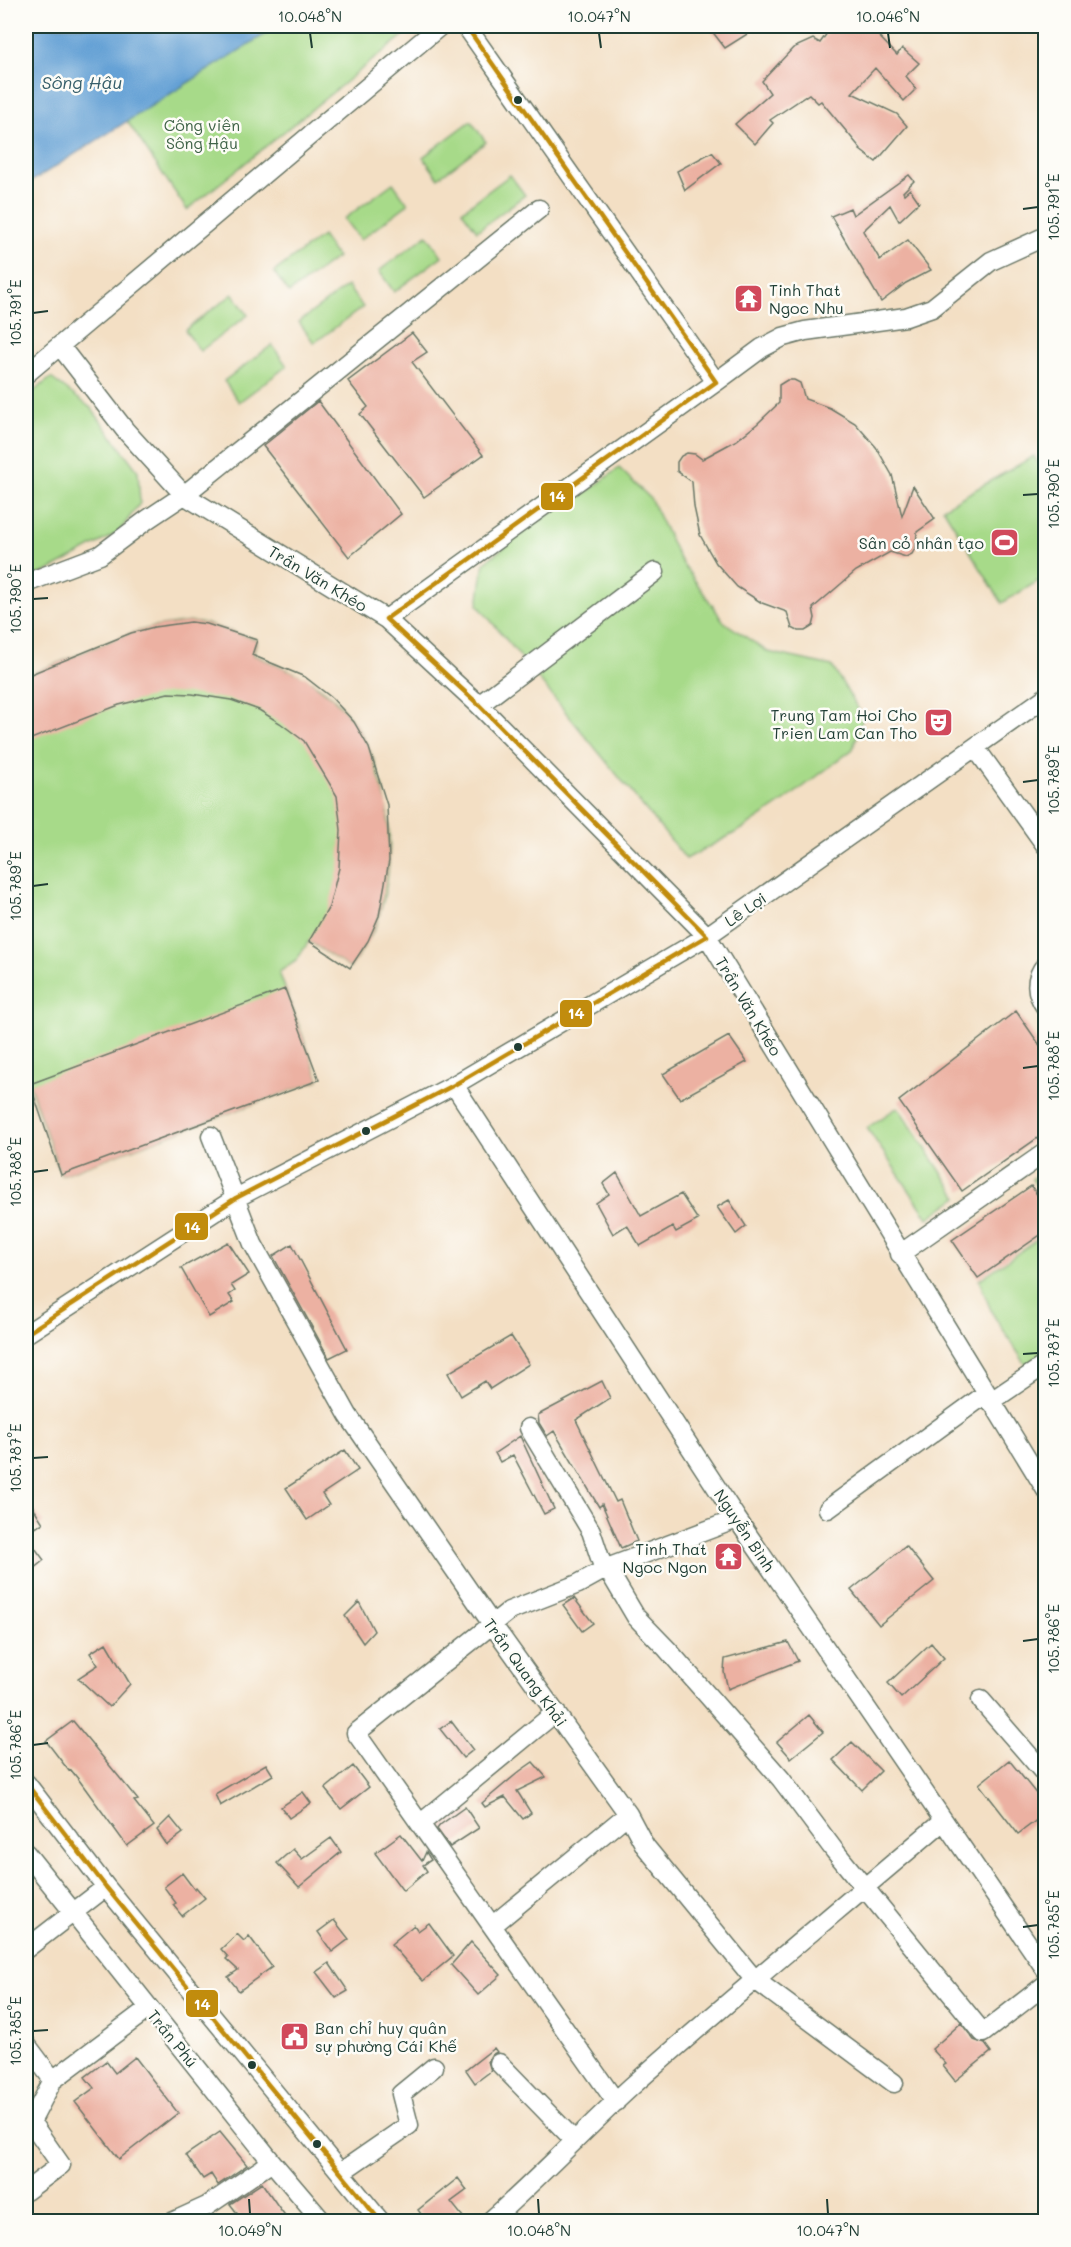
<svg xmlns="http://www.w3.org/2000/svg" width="1071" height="2247" font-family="Mali,sans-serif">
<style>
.green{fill:#a7da89;stroke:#638c5e;stroke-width:1.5}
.water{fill:#65a1d5;stroke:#426f84;stroke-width:1.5}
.building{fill:#ecb1a2}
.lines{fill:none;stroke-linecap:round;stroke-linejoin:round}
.minor-casing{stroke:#697666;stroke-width:21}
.minor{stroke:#fff;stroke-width:18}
.bus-1-casing{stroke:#fdfcf7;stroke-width:9}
.bus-1{stroke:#c18c0d;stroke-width:4.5}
.ticks{fill:none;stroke:#1f3d34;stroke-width:2}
.bus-dot{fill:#1f3d34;stroke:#fdfcf7;stroke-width:2}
.labels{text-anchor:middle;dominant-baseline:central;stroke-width:5;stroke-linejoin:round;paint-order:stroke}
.park-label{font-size:16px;fill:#416449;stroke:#fdfcf7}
.poi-label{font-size:16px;fill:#1f3d34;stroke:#fdfcf7;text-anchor:end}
.street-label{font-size:16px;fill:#1f3d34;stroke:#fdfcf7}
.water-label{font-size:18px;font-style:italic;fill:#38606c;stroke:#fdfcf7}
.line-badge{stroke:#fdfcf7;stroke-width:2}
.badge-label{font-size:16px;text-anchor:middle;font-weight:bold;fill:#fff}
.neatline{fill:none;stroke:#1f3d34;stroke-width:2}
.ticks-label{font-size:15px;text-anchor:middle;fill:#1f3d34}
</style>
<rect width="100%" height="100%" fill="#fdfcf7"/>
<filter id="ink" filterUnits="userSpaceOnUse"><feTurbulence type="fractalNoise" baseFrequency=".0167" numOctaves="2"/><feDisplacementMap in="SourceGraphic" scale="12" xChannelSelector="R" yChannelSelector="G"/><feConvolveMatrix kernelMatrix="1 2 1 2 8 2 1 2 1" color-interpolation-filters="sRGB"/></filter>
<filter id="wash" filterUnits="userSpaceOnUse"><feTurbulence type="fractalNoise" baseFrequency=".008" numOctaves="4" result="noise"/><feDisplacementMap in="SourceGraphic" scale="24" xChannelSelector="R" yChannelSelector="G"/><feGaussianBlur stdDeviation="1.35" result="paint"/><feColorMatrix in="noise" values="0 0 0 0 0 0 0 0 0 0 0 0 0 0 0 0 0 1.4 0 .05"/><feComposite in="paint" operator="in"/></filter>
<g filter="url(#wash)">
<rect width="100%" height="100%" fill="#f3dfc4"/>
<path class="green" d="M278,26H415L187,210L127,121Z
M471,121L486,142L438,178L423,157Z
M510,175L525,195L477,231L462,211Z
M393,183L408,204L360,240L344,219Z
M427,235L442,256L394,292L379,271Z
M322,236L337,257L289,293L274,272Z
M347,286L363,307L314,343L299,322Z
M233,294L248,315L200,351L185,330Z
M272,345L287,366L239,402L224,381Z
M51,378L91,408L138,471L140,503L119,532L46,572L26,579V397Z
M1034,456L1045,476V577L1002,603L943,508Z
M619,468L650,498L679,558L724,622L768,652L832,666L863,717L853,749L783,802L744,828L686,859L478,605L484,563L538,521L591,489Z
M191,622L207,624L257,640L253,655C281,667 310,677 333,698C389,752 401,845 379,916C373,936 361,952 350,968L309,941L296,961L279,972L319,1080L61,1175L26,1075V676L131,633L154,627Z
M898,1107L958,1197L928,1218L867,1128Z
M1045,1170V1198L1032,1179Z
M1045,1234V1356L1028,1368L992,1313L979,1280Z"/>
<path class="water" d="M26,26H278L26,185Z"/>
<g id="blocks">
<path class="building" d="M708,26H760L725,48Z
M832,26H869L897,55L902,48L919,63L906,76L916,89L904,101L875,68L852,93L897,114L907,126L876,162L860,150L861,149L821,101L818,103L809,94L770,120L773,123L755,144L735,124L770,93L762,81L793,48L813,39L820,43Z
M712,152L721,163L685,190L677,171Z
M909,175L914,181L903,192L904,194L910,189L919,202L899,221L890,205L863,231L880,260L908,240L931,270L906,283L881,302L831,216L850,208L853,215Z
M412,333L427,352L412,362L483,455L424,497L360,414L368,407L348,381Z
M787,380H794L800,383L805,399L830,408L855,423L876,447L892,475L902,516L913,486L935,519L917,532L916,547L912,554L906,557L890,552L856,571L813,608L815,618L813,626L805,631H798L792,628L787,612L762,603L737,587L716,563L700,535L694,507L692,482L677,471V462L681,456L687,453L695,454L702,459L737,440L757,424L779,403V385Z
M318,401L401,514L349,557L263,446Z
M191,622L207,624L257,640L252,655L305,677L332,698L354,722L369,748L387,805L389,861L379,916L368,941L350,968L309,941L329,907L339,868L341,830L337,796L304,741L280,723L259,710L231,700L192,694L168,693L119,705L26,741V676L131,633L154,627Z
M285,989L319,1080L61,1175L30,1084Z
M1016,1011L1046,1054V1132L962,1191L899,1101Z
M729,1036L747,1062L680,1099L663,1074Z
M617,1173L641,1216L681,1194L698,1220L676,1232L673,1227L640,1246L627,1225L613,1234L596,1203L609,1194L603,1184Z
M1031,1186L1046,1207V1231L978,1278L952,1240Z
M729,1200L746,1226L736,1234L717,1207Z
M228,1242L249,1274L231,1285L235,1291L229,1295L234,1302L209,1317L181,1268Z
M292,1244L347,1349L329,1358L273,1256Z
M511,1336L529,1364L490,1389L485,1381L461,1396L448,1373Z
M602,1381L610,1398L576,1420L616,1502L620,1500L637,1541L621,1548L602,1504L599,1507L554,1431L547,1436L539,1423L538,1415Z
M520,1436L554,1509L544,1514L513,1455L500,1462L495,1453Z
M345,1450L358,1470L322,1494L329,1505L307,1520L286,1488Z
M26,1496L43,1523L26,1534Z
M26,1536L44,1560L33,1569L26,1560Z
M906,1546L934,1581L879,1625L851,1590Z
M574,1598L593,1623L582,1631L563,1605Z
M359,1602L374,1631L363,1643L345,1616Z
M788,1642L798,1661L728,1689L724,1672L725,1659Z
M106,1643L130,1684L109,1707L78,1678L98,1665L90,1653Z
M931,1643L944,1658L901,1698L888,1683Z
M809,1715L823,1732L791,1758L777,1742Z
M73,1721L138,1800L134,1801L154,1826L127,1846L79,1780L71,1770L69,1771L46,1741Z
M451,1721L473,1750L463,1758L440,1729Z
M852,1742L881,1771L862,1790L833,1760Z
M1009,1760L1046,1806V1813L1018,1834L979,1784Z
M533,1762L546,1777L517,1791L531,1813L523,1819L505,1797L485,1807L482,1803L520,1771Z
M266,1764L273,1775L220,1806L215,1794Z
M353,1766L369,1787L341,1809L325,1789Z
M303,1792L311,1803L289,1818L281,1807Z
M465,1807L479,1828L450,1847L437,1829L440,1825Z
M170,1817L183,1833L167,1845L157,1830Z
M401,1834L422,1861L426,1852L431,1860L423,1865L427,1871L403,1891L375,1853Z
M331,1838L341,1852L299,1887L277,1863L293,1849L302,1859Z
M182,1873L194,1889L196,1887L205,1898L182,1916L173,1905L176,1903L164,1887Z
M334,1920L349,1939L332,1952L318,1932Z
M429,1923L453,1956L423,1981L391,1944L414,1925L418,1931Z
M237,1934L244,1941L249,1936L272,1967L239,1991L228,1977L238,1970L226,1959L228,1957L221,1949Z
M471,1942L501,1975L478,1995L451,1965Z
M329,1963L348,1991L336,1998L316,1972Z
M961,2023L974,2040L985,2044L991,2052L955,2081L943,2066L946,2064L932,2049Z
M494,2048L497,2052L491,2055L488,2061L491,2071L475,2083L466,2070Z
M135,2057L178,2113L119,2159L75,2102L94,2088L85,2077L106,2061L115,2073Z
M220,2132L247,2165L218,2185L211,2174L203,2179L186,2155Z
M458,2178L467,2190L451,2202L467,2222H427L418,2210Z
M262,2183L278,2206L290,2222H243L234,2209L230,2204Z"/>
</g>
</g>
<g filter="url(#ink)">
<use href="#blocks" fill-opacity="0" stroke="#697666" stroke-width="1.5"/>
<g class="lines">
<defs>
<path id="minor" d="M60,346L125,430L184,495L386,619L479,705L707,936L1046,1490
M26,374L440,26
M716,382L762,348L783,337L805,331L906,317L932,308L991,261L1046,236
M26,583L100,555L148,519L184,495L539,209
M386,619L716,382L466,26
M479,705L655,572
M975,747L1046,846
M1046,964C1034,978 1035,993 1046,1008
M454,1085L737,1519L1046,1970
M211,1136L253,1244L348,1415L492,1624L628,1814L645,1846L754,1979L894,2083
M900,1254L1046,1152
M26,1334L236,1198L454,1085L707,936L1046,697
M990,1402L1046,1364
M529,1428L591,1531L604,1570
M828,1509L986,1394
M607,1568L636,1617L667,1649L781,1779L834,1850L983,2033L1046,1984
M981,1700L1046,1775
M26,1783L106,1887L381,2222
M420,1824L556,1712
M26,1853L272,2162L323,2222
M492,1926L628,1814
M26,1949L106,1887
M26,2044L53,2080L31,2122L61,2165L26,2191
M499,2063L575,2141
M53,2080L149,2008
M616,2102L356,1733L509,1611L578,1584L607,1568L737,1519
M341,2172L409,2125L401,2094L434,2067
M172,2222L207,2206L272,2162
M489,2222C538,2179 583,2131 631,2087C733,1996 839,1910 943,1821"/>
</defs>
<use href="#minor" class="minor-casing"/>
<use href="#minor" class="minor"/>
<defs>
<path id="bus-1" d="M386,619L716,382L466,26
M386,619L479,705L707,936
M26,1334L236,1198L454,1085L707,936
M26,1783L106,1887L381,2222"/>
</defs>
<use href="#bus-1" class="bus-1-casing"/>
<use href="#bus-1" class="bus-1"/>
</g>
</g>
<path class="ticks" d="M310,33L312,48M599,33L601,48M888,33L890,48M1023,209L1038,207M33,313L48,311M1023,495L1038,494M33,599L48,598M1023,782L1038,780M33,886L48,884M1023,1068L1038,1066M33,1172L48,1170M1023,1354L1038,1353M33,1458L48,1457M1023,1641L1038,1639M33,1745L48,1743M1023,1927L1038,1925M33,2031L48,2030M249,2199L250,2214M538,2199L539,2214M827,2199L828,2214"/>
<defs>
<symbol id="temple-square" viewBox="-11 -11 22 22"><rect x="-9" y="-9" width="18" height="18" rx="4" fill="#d1495b" stroke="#fdfcf7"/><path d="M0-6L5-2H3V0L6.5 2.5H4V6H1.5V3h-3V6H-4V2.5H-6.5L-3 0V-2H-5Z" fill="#fff"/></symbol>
<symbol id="stadium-square" viewBox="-11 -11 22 22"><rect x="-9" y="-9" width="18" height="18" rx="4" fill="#d1495b" stroke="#fdfcf7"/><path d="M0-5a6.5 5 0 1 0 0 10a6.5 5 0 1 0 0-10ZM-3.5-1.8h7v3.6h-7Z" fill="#fff"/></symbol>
<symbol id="theatre-square" viewBox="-11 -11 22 22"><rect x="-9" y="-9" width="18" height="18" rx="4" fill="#d1495b" stroke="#fdfcf7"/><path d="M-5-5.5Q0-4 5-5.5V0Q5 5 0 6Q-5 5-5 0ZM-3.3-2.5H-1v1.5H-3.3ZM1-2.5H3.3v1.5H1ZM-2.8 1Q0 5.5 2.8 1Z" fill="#fff"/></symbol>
<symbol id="civic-square" viewBox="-11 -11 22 22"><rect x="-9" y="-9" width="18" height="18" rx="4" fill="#d1495b" stroke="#fdfcf7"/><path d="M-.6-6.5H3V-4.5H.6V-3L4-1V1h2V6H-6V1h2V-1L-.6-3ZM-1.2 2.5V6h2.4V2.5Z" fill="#fff"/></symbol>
</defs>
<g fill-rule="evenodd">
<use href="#temple-square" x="732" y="282" width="33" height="33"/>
<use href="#stadium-square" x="988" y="526" width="33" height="33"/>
<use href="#theatre-square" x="922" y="706" width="33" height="33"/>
<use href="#temple-square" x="712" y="1540" width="33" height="33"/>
<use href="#civic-square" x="278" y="2020" width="33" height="33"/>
</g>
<g class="bus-dot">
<circle cx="518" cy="100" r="5"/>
<circle cx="518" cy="1047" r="5"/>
<circle cx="366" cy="1131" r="5"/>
<circle cx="252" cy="2065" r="5"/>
<circle cx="317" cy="2144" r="5"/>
</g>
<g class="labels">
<g class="park-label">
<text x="202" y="124">Công viên<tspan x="202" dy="18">Sông Hậu</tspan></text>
</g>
<g class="poi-label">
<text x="769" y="289" text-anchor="start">Tinh That<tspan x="769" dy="18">Ngoc Nhu</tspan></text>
<text x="984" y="542">Sân cỏ nhân tạo</text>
<text x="917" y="714">Trung Tam Hoi Cho<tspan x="917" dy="18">Trien Lam Can Tho</tspan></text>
<text x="707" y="1548">Tinh That<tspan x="707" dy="18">Ngoc Ngon</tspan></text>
<text x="315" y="2027" text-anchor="start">Ban chỉ huy quân<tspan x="315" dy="18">sự phường Cái Khế</tspan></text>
</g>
<g class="street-label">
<text transform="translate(318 578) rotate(31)">Trần Văn Khéo</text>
<text transform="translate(745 909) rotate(-35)">Lê Lợi</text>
<text transform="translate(749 1006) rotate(59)">Trần Văn Khéo</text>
<text transform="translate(745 1530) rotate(56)">Nguyễn Bình</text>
<text transform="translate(526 1672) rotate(54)">Trần Quang Khải</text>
<text transform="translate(173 2038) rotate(51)">Trần Phú</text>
</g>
<g class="water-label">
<text x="82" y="82">Sông Hậu</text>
</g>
</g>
<g class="line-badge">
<rect x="540" y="482" width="34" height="29" rx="6" fill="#c18c0d"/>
<rect x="559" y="999" width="34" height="29" rx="6" fill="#c18c0d"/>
<rect x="174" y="1212" width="35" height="29" rx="6" fill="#c18c0d"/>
<rect x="185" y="1989" width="34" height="29" rx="6" fill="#c18c0d"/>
</g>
<g class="badge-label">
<text x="557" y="502">14</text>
<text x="576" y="1019">14</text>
<text x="192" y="1233">14</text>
<text x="202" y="2010">14</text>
</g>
<rect width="1071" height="2247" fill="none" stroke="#fdfcf7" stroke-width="66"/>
<rect x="33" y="33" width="1005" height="2181" class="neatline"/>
<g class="ticks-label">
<text x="310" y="22">10.048°N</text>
<text x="599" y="22">10.047°N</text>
<text x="888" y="22">10.046°N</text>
<text transform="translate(1054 207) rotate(-90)" y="5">105.791°E</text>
<text transform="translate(16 313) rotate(-90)" y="5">105.791°E</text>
<text transform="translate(1054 494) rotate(-90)" y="5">105.790°E</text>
<text transform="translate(16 599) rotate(-90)" y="5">105.790°E</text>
<text transform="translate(1054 780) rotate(-90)" y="5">105.789°E</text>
<text transform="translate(16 886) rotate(-90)" y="5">105.789°E</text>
<text transform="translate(1054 1066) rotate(-90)" y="5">105.788°E</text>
<text transform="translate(16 1172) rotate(-90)" y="5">105.788°E</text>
<text transform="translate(1054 1353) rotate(-90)" y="5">105.787°E</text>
<text transform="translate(16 1458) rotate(-90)" y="5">105.787°E</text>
<text transform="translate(1054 1639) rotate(-90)" y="5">105.786°E</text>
<text transform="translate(16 1745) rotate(-90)" y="5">105.786°E</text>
<text transform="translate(1054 1925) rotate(-90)" y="5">105.785°E</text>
<text transform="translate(16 2031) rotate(-90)" y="5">105.785°E</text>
<text x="250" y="2236">10.049°N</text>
<text x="539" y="2236">10.048°N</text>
<text x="828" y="2236">10.047°N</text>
</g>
</svg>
